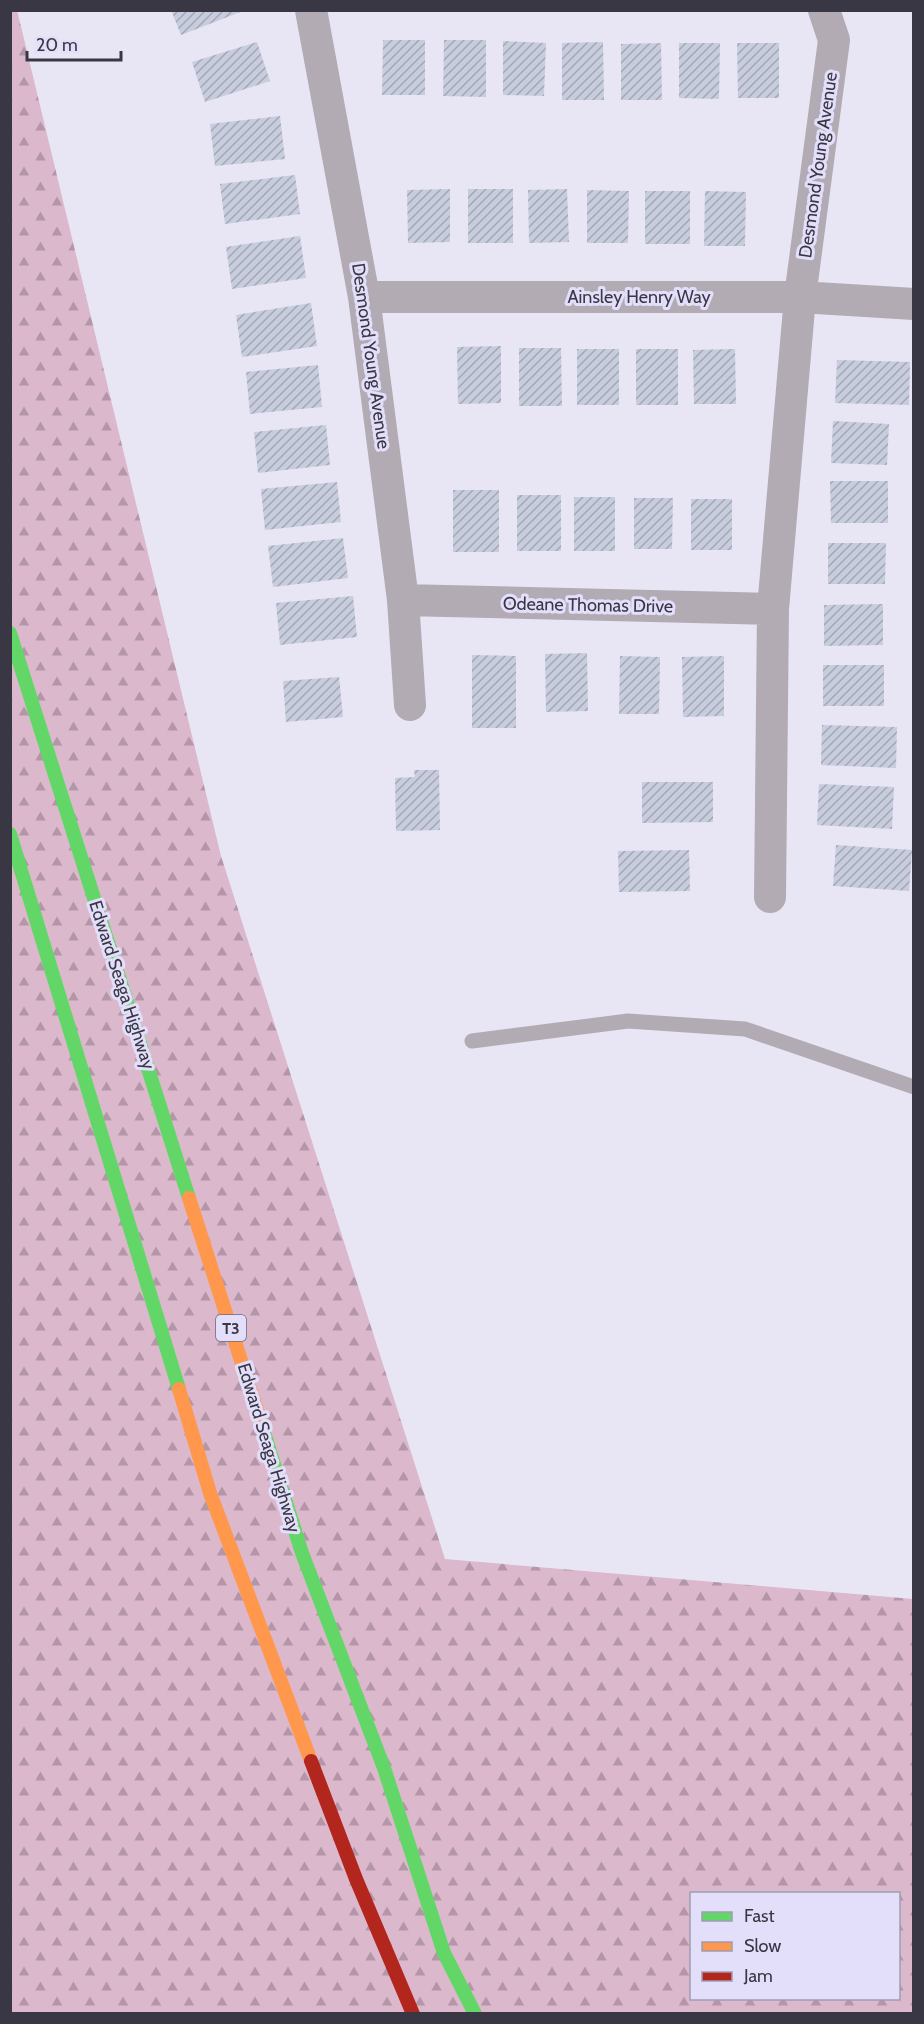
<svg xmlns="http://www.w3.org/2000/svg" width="924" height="2024" font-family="Cabin,sans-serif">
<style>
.forest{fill:url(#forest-firs);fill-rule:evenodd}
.building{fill:url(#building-hatch)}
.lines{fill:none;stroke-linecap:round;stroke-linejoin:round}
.lane{stroke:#b2abb4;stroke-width:15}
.street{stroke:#b2abb4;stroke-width:32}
.fast{stroke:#63d668;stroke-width:14}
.slow{stroke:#ff974d;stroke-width:14}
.jam{stroke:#b3261e;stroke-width:14}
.labels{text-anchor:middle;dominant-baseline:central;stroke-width:6;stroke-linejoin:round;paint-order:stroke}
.shield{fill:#e3dffb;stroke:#6c697b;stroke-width:1.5}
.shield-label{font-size:16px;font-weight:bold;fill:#393744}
.street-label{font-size:18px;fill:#393744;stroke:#e3dffb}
</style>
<defs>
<pattern id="forest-firs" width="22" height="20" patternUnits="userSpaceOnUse" patternTransform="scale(1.5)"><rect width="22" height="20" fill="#dcb8cc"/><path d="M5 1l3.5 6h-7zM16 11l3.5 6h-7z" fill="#b396a7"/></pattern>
<pattern id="building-hatch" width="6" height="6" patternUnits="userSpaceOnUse" patternTransform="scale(1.5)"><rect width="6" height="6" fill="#c8cdde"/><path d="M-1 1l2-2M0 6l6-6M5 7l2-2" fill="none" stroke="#a3a7b6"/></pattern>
</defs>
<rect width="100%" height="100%" fill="#e8e5f5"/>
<path class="forest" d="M17,10L221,856L445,1559L913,1599L914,2013L11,2014L10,11ZM692,1894H898V1998H692Z"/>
<path class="building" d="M171,10H243V11L181,35Z
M383,40H425V95H382Z
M444,40H486V97L443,96Z
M503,41L546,43L544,96L503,95Z
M257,42L270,81L205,102L192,62Z
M603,42L604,100H562V43Z
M661,43L662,100H621V44Z
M679,43H720L719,99L679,98Z
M737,43H779V98H738Z
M280,116L285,159L215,166L210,124Z
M295,175L300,214L225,224L220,184Z
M450,189V242L408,243L407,190Z
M468,189H513V243H468Z
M567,189L569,242L529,243L528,190Z
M587,190L629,191L628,243H587Z
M645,191H690V244H645Z
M705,191L746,192L745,246H704Z
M300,236L306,278L232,289L226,247Z
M311,303L317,346L242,357L236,315Z
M501,346V403L458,404L457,347Z
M519,348H561L562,406H519Z
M577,349H619V405H577Z
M636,349H678V405H636Z
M735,349L736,404H694L693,350Z
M837,360L910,362L909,405L835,403Z
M318,365L322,407L250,414L246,372Z
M833,421L889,424L887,465L831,463Z
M326,425L330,465L258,473L254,432Z
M830,481H888V523H831Z
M337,482L341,522L265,530L261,489Z
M453,490H499V552H453Z
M517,495H561V551H517Z
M574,497H615V551H574Z
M634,498H673L672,549H634Z
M691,499H732V550H691Z
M343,538L348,578L273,587L268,546Z
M828,543H886L885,584H828Z
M353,596L357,637L280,645L276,603Z
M883,604V645L824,646V605Z
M587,653L588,711L546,712L545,654Z
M472,655L516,656V728H472Z
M620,656L660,657L659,714H619Z
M724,656V716L683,717L682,657Z
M823,665H884V706H823Z
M339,677L343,717L286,722L283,681Z
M822,725L897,727L896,768L821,765Z
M414,770H439L440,830L396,831L395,778L415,777Z
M642,782H713V822L642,823Z
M819,784L894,787L892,829L817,825Z
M836,845L912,850L909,891L833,886Z
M689,850L690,891L619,892L618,851Z"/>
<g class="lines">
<path class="lane" d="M472,1041L628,1021L745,1029L914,1087"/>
<path class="street" d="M311,10L364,297L403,600L410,705
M364,297H800L914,304
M403,600L773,609
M770,897L773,609L800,297L834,40L824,10"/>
<path class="fast" d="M10,633L189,1198
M10,834L179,1389
M261,1423L302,1553L384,1768L444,1953L475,2014"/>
<path class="slow" d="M189,1198L261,1423
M179,1389L210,1493L311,1761"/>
<path class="jam" d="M311,1761L356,1879L413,2014"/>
</g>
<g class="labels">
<rect class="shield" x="216" y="1315" width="30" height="26" rx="4.5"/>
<g class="shield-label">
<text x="231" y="1328">T3</text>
</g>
<g class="street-label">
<text transform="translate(818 165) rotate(-82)">Desmond Young Avenue</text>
<text x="639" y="297">Ainsley Henry Way</text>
<text transform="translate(371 356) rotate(82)">Desmond Young Avenue</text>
<text transform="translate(588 605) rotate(1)">Odeane Thomas Drive</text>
<text transform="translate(122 985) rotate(72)">Edward Seaga Highway</text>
<text transform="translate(269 1448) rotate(73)">Edward Seaga Highway</text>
</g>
</g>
<rect width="924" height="2024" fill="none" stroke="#393744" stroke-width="24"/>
<rect x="690" y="1892" width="210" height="108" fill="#e3dffb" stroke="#9f9cb2" stroke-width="1.5"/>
<rect x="702" y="1912" width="30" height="9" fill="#63d668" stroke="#9f9cb2" stroke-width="1.5"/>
<text x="744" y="1922" font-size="18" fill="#393744">Fast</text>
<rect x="702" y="1942" width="30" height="9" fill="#ff974d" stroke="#9f9cb2" stroke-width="1.5"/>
<text x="744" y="1952" font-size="18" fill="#393744">Slow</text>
<rect x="702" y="1972" width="30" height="9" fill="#b3261e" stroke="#9f9cb2" stroke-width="1.5"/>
<text x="744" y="1982" font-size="18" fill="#393744">Jam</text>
<path d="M27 51v9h94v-9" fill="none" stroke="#393744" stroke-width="3"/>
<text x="36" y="51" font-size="18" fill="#393744" stroke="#e3dffb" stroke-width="4.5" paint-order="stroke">20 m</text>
</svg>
